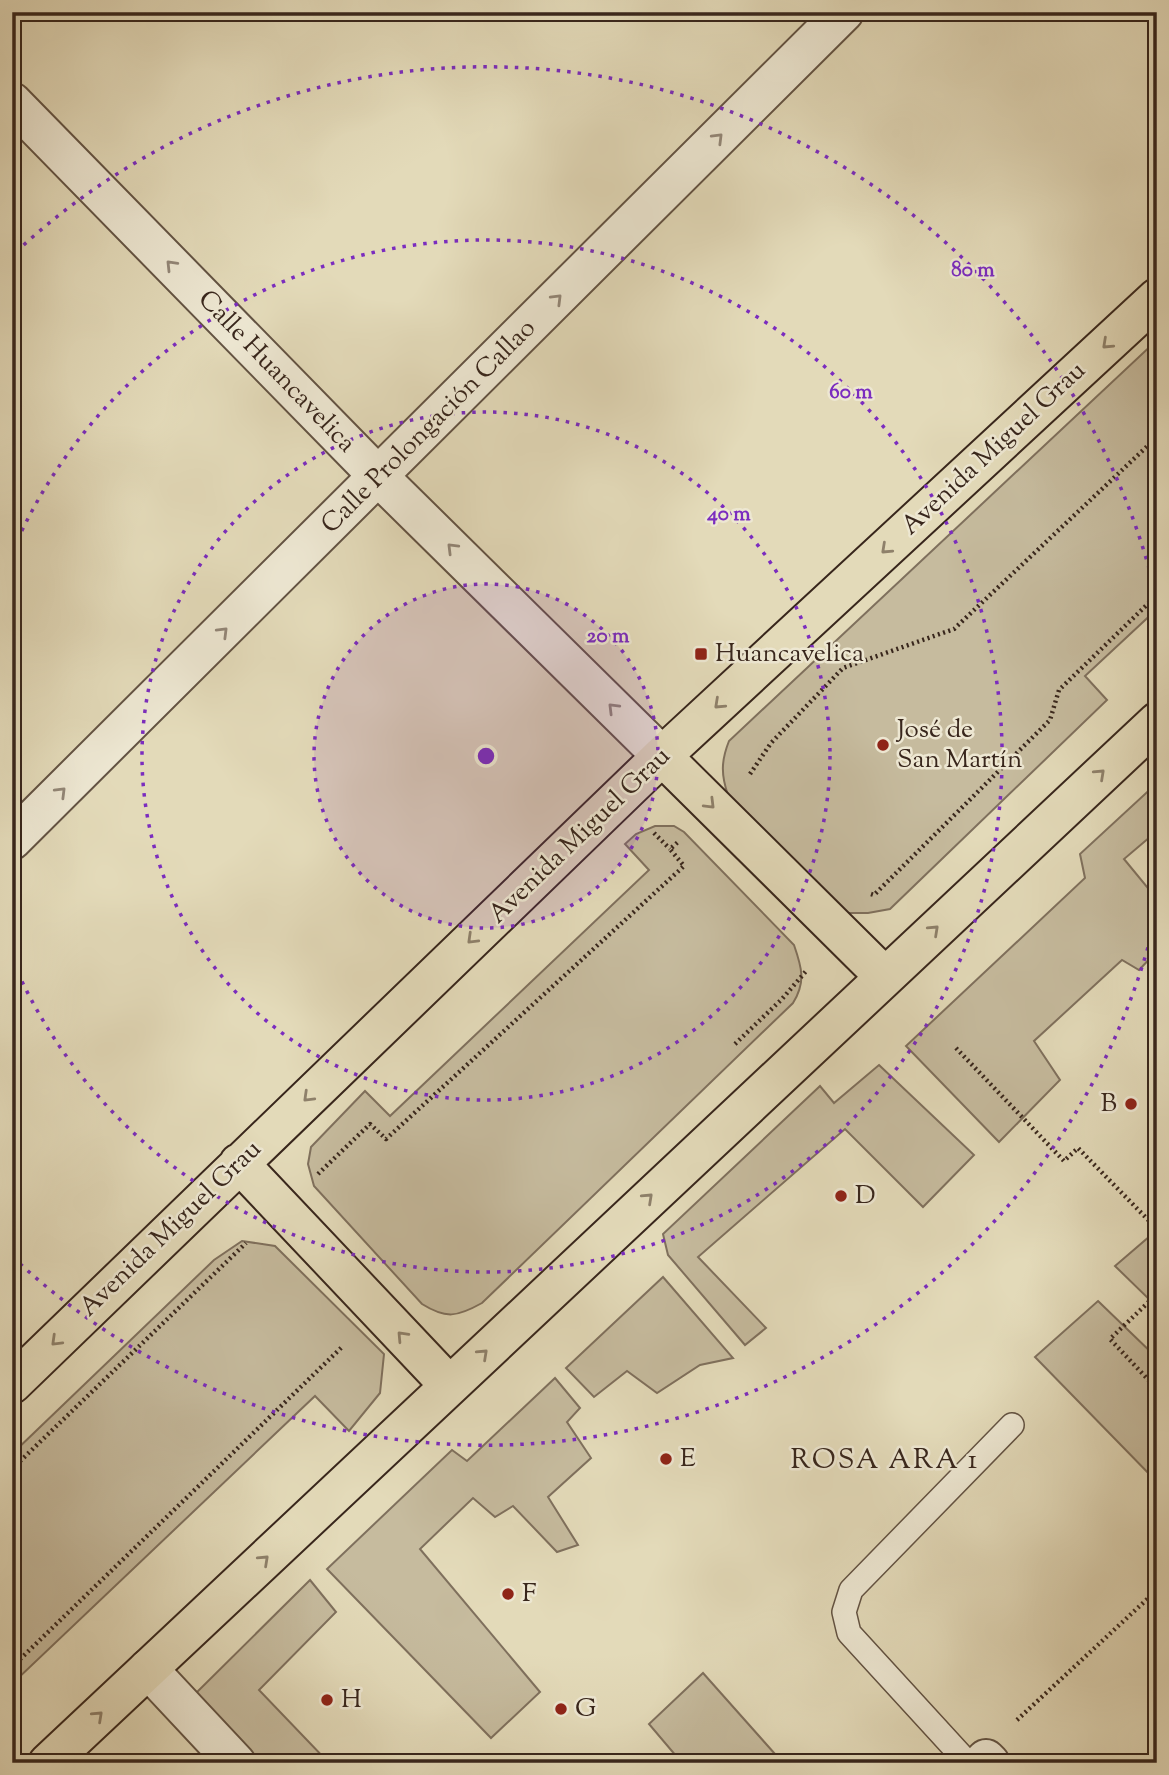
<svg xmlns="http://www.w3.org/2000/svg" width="1169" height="1775" font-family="'Sorts Mill Goudy',serif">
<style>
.green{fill:#c6bb9e;stroke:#7f705d;stroke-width:2}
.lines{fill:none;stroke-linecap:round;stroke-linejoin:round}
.service-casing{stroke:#635343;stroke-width:26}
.minor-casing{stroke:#635343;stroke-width:42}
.primary-casing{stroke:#38261c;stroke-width:42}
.path{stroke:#38261c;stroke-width:4.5;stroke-dasharray:2 3.5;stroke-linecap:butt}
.service{stroke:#ede7d2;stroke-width:23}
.minor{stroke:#ede7d2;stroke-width:38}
.primary{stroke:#e3dab9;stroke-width:38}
.oneway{stroke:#928677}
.oneway2{stroke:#8e806a}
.ring{fill:none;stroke:#7b2cbf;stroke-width:3.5;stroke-dasharray:3.5 7}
.poi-dot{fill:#8f2418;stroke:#ede7d2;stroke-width:2.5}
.labels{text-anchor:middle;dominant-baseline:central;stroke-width:5;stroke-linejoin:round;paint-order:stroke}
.street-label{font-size:26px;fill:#38261c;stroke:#ede7d2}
.poi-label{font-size:26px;fill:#38261c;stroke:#ede7d2;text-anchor:start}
.neighbourhood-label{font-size:28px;letter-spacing:2px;fill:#38261c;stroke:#ede7d2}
.centre{fill:#7b2cbf;stroke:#ede7d2;stroke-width:3.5}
.ring-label{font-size:21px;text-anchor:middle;font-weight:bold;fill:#7b2cbf;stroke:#ede7d2;stroke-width:5;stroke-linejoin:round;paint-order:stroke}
</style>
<rect width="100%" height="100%" fill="#e3dab9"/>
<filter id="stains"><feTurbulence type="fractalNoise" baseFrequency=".00286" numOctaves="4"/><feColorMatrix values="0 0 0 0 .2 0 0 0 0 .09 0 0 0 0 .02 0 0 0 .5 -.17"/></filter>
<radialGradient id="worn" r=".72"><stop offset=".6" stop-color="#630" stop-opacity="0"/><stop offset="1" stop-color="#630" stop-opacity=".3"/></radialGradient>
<path class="green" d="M1157,340V609L1085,676L1107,700L890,909L868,913H844L728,795C721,775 721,761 729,741Z
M1157,783V831L1124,859L1157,899V951L1139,970L1122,960L1034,1041L1060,1080L999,1142L906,1046L1085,878L1080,854Z
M655,826H674L684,832L794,945C802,968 806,982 793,1003L482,1303C457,1317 446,1319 422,1304L314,1186L308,1164L311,1147L365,1091L390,1116L649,870L625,844L636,834Z
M879,1065L974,1155L923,1207L845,1129L698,1257L766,1328L745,1345L668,1255L663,1234L820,1086L834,1103Z
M1157,1230V1307L1115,1266Z
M242,1241L275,1246L384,1354L380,1393L349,1431L315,1396L12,1684V1454L214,1260Z
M663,1277L733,1358L700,1365L657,1393L627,1371L594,1397L566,1368Z
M1098,1301L1157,1358V1482L1035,1357Z
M555,1378L580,1408L567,1422L591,1458L548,1497L578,1545L557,1552L513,1506L495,1517L473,1498L420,1549L540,1692L491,1738L327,1569L452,1450L467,1461Z
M310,1580L336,1612L259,1690L329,1763H261L192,1697Z
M703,1673L783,1763H682L649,1724Z"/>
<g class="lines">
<defs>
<path id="service" d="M968,1763L849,1633L844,1612L851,1590L1012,1425"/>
<path id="minor" d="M12,102L379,477L662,756
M12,840L844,12
M148,1669L236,1763
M982,1763L986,1759L990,1763"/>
<path id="primary" d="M662,756L884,976
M239,1163L449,1385
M12,1384L662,756L1157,298
M48,1763L1157,722"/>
</defs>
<use href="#service" class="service-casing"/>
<use href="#minor" class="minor-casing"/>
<use href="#primary" class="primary-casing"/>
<path class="path" d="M750,774L771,743L843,668L954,629L1157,437
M654,833L670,849
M871,894L874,895L1050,720L1059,690L1157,595
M735,1044L782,999L807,970
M956,1048L1064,1161L1078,1148L1157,1229
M318,1174L370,1124L386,1139L684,866L670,849L678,842
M1157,1294L1110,1339L1157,1389
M12,1469L246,1243
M12,1667L343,1346
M1017,1720L1157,1590"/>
<use href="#service" class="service"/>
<use href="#minor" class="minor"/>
<use href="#primary" class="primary"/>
</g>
<defs><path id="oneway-chevron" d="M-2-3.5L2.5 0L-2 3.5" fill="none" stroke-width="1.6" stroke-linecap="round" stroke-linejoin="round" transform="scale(1.75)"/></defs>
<g class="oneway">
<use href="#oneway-chevron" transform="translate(718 138) rotate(-45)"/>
<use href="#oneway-chevron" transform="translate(171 265) rotate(-134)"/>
<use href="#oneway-chevron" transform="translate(557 299) rotate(-45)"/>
<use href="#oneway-chevron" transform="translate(452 548) rotate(-135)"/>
<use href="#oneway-chevron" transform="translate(223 632) rotate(-45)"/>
<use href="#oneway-chevron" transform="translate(613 708) rotate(-135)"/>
<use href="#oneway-chevron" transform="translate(61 792) rotate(-45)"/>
</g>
<g class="oneway2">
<use href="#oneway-chevron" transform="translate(1107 344) rotate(137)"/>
<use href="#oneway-chevron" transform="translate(886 549) rotate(137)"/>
<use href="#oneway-chevron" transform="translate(719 704) rotate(137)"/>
<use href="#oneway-chevron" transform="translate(1100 774) rotate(-43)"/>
<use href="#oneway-chevron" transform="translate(710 804) rotate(45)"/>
<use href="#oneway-chevron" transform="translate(934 930) rotate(-43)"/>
<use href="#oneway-chevron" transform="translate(472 939) rotate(136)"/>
<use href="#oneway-chevron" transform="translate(308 1097) rotate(136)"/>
<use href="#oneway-chevron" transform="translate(648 1198) rotate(-43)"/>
<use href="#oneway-chevron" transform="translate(402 1336) rotate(-133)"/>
<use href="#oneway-chevron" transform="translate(56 1341) rotate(136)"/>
<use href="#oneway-chevron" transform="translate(483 1354) rotate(-43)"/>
<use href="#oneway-chevron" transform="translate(264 1560) rotate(-43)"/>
<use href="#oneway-chevron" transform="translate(98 1716) rotate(-43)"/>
</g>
<circle cx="486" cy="756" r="172" fill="#7b2cbf" fill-opacity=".12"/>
<g class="ring">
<circle cx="486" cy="756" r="172"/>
<circle cx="486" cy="756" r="344"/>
<path d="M13 550A516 516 0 1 1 13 962"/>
<path d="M1156 917A689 689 0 0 1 16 1260M16 252A689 689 0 0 1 1156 595"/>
</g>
<g class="poi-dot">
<rect x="694" y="647" width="14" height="14" rx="3.5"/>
<circle cx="883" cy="745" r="7"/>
<circle cx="1131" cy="1104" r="7"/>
<circle cx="841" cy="1196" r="7"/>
<circle cx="666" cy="1459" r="7"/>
<circle cx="508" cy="1594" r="7"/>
<circle cx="327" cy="1700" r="7"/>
<circle cx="561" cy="1709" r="7"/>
</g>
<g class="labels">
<g class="street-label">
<text transform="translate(276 372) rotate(46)">Calle Huancavelica</text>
<text transform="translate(429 427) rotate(-45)">Calle Prolongación Callao</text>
<text transform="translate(994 449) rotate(-43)">Avenida Miguel Grau</text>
<text transform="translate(580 836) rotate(-44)">Avenida Miguel Grau</text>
<text transform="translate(171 1229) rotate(-44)">Avenida Miguel Grau</text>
</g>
<g class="poi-label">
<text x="715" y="654">Huancavelica</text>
<text x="897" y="730">José de<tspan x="897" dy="30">San Martín</tspan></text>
<text x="1117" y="1104" text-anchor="end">B</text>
<text x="855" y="1196">D</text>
<text x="680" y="1459">E</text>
<text x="522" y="1594">F</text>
<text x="341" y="1700">H</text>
<text x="575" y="1709">G</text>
</g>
<g class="neighbourhood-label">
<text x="885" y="1461">ROSA ARA 1</text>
</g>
</g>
<circle cx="486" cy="756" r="10" class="centre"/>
<g class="ring-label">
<text x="973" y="276">80 m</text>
<text x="851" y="398">60 m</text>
<text x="729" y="520">40 m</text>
<text x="608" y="642">20 m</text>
</g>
<rect width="1169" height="1775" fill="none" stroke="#e3dab9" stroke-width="42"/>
<rect x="14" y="14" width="1141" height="1747" fill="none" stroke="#38261c" stroke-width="3.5"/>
<rect x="21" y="21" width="1127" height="1733" fill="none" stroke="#38261c" stroke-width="2"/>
<rect width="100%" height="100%" filter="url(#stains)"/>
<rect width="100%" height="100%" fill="url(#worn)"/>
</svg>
